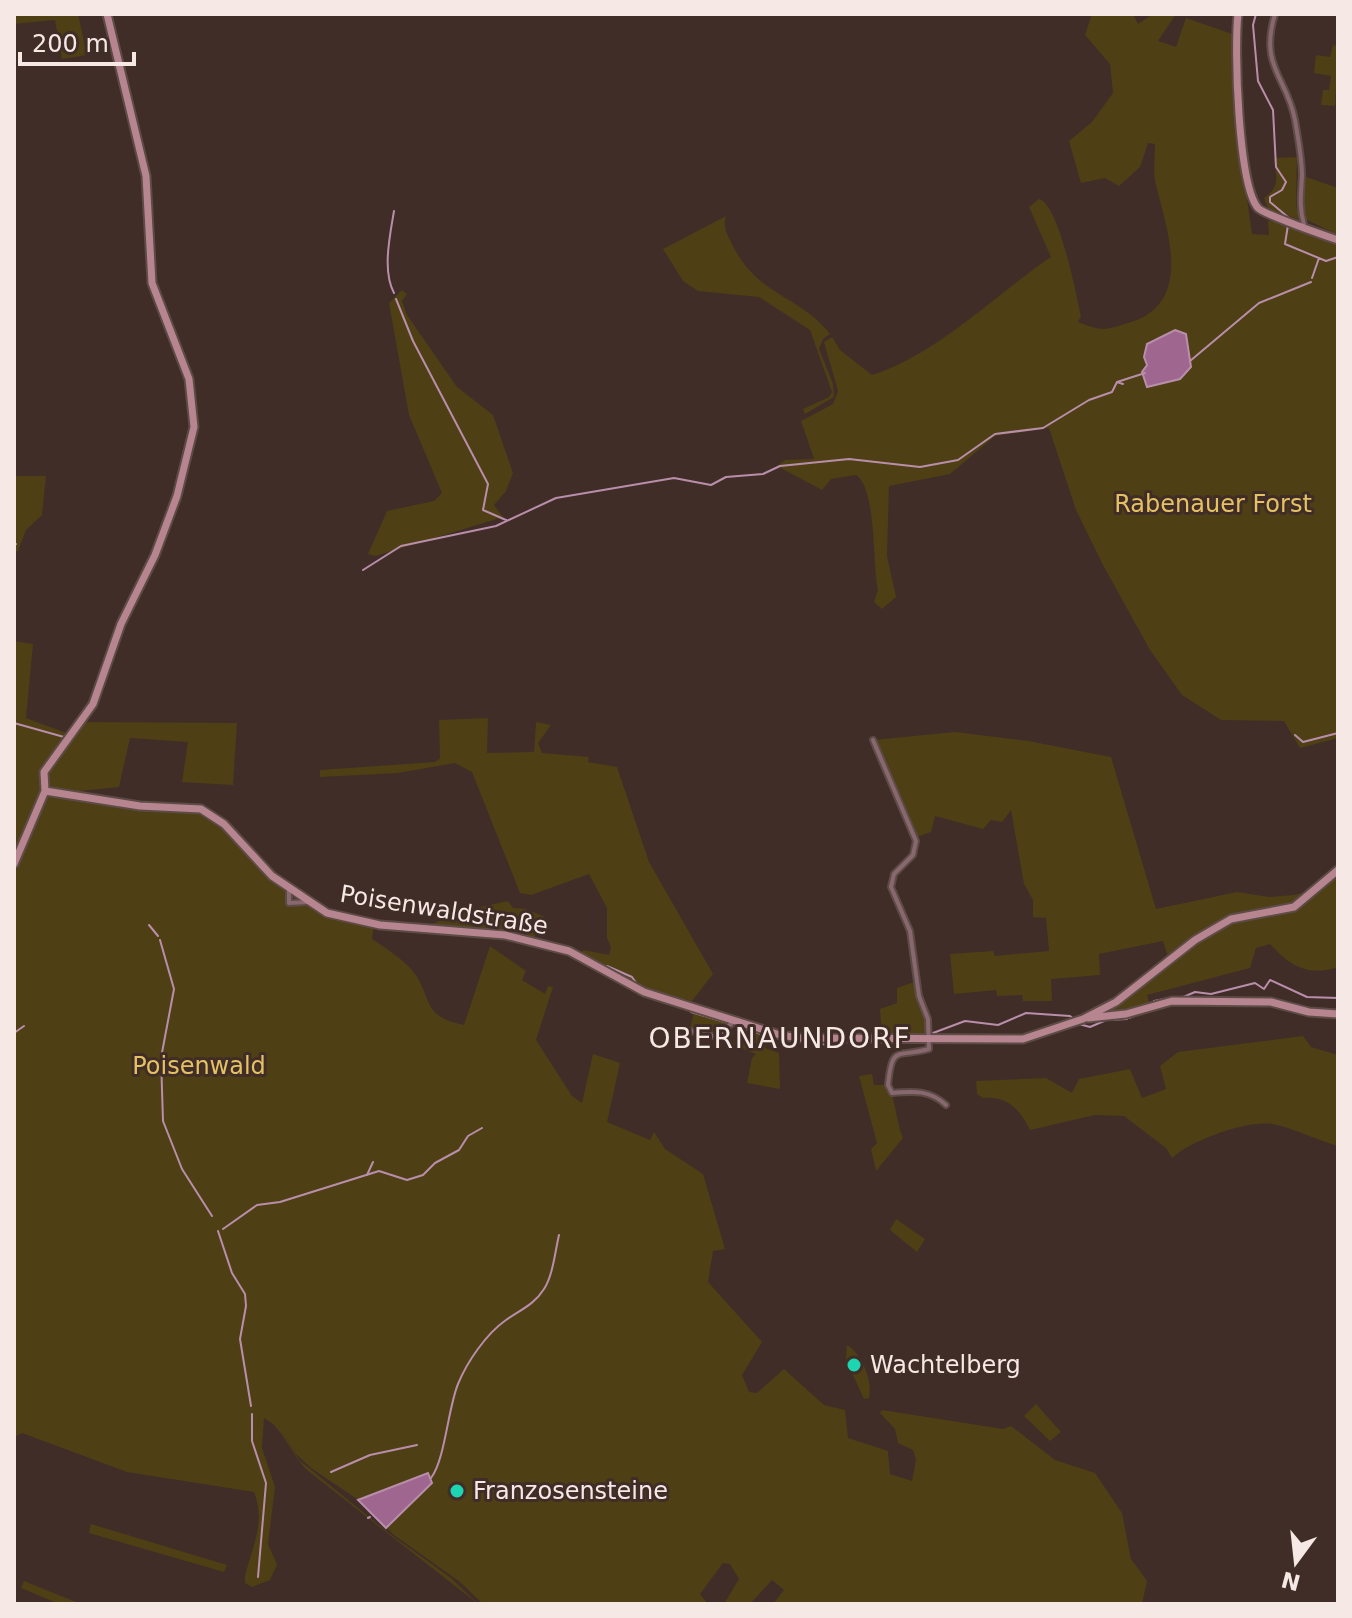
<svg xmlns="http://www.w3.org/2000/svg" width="1352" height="1618" font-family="'DejaVu Sans',sans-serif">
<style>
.green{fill:#4e3f14;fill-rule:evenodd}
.water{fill:#9f6790;stroke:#b98eaa;stroke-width:2}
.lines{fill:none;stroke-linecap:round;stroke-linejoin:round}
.stream{stroke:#b98eaa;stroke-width:2}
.street-casing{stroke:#5d4b46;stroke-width:8}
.secondary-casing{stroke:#5d4b46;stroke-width:11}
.street{stroke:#88686e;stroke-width:4}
.secondary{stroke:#b78590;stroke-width:7}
.poi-dot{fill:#1ed5b1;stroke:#402d28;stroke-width:3}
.labels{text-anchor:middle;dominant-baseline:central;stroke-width:6;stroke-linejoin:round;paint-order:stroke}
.park-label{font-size:24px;fill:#e5c261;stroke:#402d28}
.street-label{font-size:24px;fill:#f5e8e5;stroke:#402d28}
.poi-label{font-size:24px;fill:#f5e8e5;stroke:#402d28;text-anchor:start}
.quarter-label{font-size:28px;letter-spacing:2px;fill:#f5e8e5;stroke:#402d28}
</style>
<rect width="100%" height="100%" fill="#402d28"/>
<path class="green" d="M14,14H78L87,55L62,59L55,20L14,24Z
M1092,14H1133L1138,24L1153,14H1176L1158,41L1176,47L1186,18L1235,35L1237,128L1252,234L1269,235L1268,221L1287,223L1338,243V738L1300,748L1284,721L1221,720L1182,695L1150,650L1103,565L1076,510L1049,428L995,436L950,474L889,486L887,556L896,597L882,609L874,602L878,590C872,563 877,489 856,475L831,479L822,490L777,466L785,460L814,459L801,421L833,404L838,391L824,342L832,337L840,350L872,375C936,355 995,295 1051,257L1029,207L1039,199C1059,204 1076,294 1081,316L1078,322C1103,332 1106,330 1131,322C1195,302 1166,227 1155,181C1153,170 1155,156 1155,144L1148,143L1140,167L1119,186L1105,178L1081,183L1069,141L1092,122L1113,93L1110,64L1085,35ZM1158,338L1191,367L1180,379L1154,386L1144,369L1151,340Z
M1333,45L1338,46L1335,106L1321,105L1323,90H1329L1331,76L1314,73L1316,55L1330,57Z
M1297,157L1296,205L1301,220L1268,209L1264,198C1281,187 1276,176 1274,158Z
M1306,177L1338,188V235L1305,219L1302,205Z
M726,216C723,226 726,232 730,240C756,297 797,293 830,334L823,339L819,349L833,384L834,397L805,414L803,409L829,397L832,392L810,330L759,297L698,291L683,281L663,249Z
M402,290L407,294L402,301L407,315L457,387L493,415L513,473L506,491L494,505L503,517L376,556L368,554L387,511L434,501L442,493L409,415L389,303Z
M14,476H46L42,515L26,530L18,551L14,552Z
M14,641L33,644L26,718L69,734L43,773L40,794L199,810L213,816L285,889L287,904L307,905L320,911L374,925L372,939C386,948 401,958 412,970C434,997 419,1016 464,1025L490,946L526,971L522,980L545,994L548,986L553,987L536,1040L572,1096L582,1103L593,1054L620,1063L607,1122L650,1140L654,1132L665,1149L703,1174L725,1249L713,1251L708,1282L762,1342L742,1375L749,1392L757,1393L784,1369L824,1405L845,1410L848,1438L888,1451L890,1474L912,1481L916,1460L913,1450L898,1443L895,1429L880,1413L882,1410L1003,1429L1011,1426L1055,1460L1095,1473L1122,1513L1131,1559L1147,1581L1142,1604H773L784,1590L772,1580L750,1604H724L739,1579L730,1564L723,1563L700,1594L708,1604H483L460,1582L394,1535L357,1499L311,1468L296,1454L276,1421L299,1460L390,1534L451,1578L478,1604L307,1470C291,1455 283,1427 264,1418L262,1448L275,1487L268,1544L277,1565L270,1580L252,1587L245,1583V1576C252,1547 266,1523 254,1492L127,1472L22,1433L14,1437Z
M488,718L487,753L534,752L536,722L551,725L538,743L542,753L589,757L588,762L617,767L649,862L713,974L692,1001L640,987L580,955L583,950L609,955L611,947L607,938V908L589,874L531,895L520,893L472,772L455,763L398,773L320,777V770L435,762L440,758L439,720Z
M83,722L237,723L233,785L182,782L188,742L130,738L119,787L70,792L47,786L44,776Z
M955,732L1028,741L1111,757L1156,909L1237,892L1269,897L1294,895L1303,893L1338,866V967C1308,977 1290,966 1270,944L1256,948L1250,968L1147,995L1149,1002L1124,1012L1096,1016L1168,957L1163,941L1099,954L1100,975L1051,979L1052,1001H1023L1022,995L997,996L996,990L954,994L950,954L993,951L995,956L1049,951L1046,918L1033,917V900L1024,884L1011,810L1002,822L991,820L983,829L935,816L931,832L914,838L873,740Z
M508,901L513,908L526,909L545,917L533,940L429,926L457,912Z
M914,982L928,1033L882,1035L880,1009L897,1003V988Z
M694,1011L731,1023L715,1036L690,1030Z
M740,1024L770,1034L765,1048L779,1053L780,1089L747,1083L752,1058L756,1054L733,1045Z
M1303,1036L1311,1047L1338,1055V1146C1316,1140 1294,1128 1272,1124C1246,1120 1190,1141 1172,1158L1166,1148L1124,1116L1095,1115L1030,1130C1019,1108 1007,1096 983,1098L977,1094L976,1081L1046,1078L1072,1093L1079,1079L1130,1069L1142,1098L1166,1089L1160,1066L1178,1052Z
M872,1074L874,1085H888C896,1100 896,1122 903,1138L876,1171L871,1149L877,1143L859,1076Z
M896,1219L925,1239L917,1252L890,1230Z
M847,1345C862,1354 873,1381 869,1398L864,1399L852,1373L845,1368Z
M1036,1404L1061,1432L1050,1441L1024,1416Z
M91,1524L227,1565L224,1572L89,1533Z
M24,1581L76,1602L81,1604H59L21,1588Z"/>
<path class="water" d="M1175,330L1186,334L1191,367L1180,379L1147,387L1142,372L1147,365L1144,357L1147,344Z
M428,1473L432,1483L386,1528L358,1500Z"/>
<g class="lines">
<path class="stream" d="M1256,14L1253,25L1258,81L1273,110L1276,167L1286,182L1282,190L1270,197V202L1289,218
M1288,225L1285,244L1326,261L1338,257
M1312,278L1319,258
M394,293C382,271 390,235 394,211
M396,299L413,341L488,484L483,510L506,520
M1190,361L1259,303L1311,282
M1117,382L1145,373
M14,545L16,544
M363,570L401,546L496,526L556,498L674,478L711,485L726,477L763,474L780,466L849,459L920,467L958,460L995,434L1043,428L1089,400L1112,392L1117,382L1123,384
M14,723L64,737
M1295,735L1303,742L1338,733
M149,925L158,936
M160,940L174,989L161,1058L163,1121L182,1169L212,1216
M607,966L632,977L639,987
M1181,998L1195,992L1211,994L1255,983L1264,989L1270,980L1307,997L1338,998
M1154,1001L1169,998
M691,1012L728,1023
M1129,1018L1146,1011
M1108,1020L1127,1019
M1079,1024L1090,1027L1104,1021
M734,1025L769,1037L791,1040
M14,1033L24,1026
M933,1033L965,1021L998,1025L1026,1013L1070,1016L1075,1020
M813,1042L832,1046L836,1042
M367,1175L373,1162
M223,1229L257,1205L280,1202L379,1171L407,1180L423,1175L435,1163L459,1150L468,1136L482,1128
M218,1231L232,1273L245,1294L246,1306L240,1339L251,1406
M252,1414V1441L266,1483L258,1577
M331,1472L370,1455L417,1445
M431,1478C445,1460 448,1408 458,1384C467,1362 486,1334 506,1320C520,1310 534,1305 544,1289C553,1275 555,1252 559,1235
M368,1518L370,1517"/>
<defs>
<path id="street" d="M1275,14C1259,67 1287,77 1295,120C1298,137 1302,159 1302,176C1301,194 1299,207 1304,225
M873,740L916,841L913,855L894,874L891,887L910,931L919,996L928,1019L929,1049C897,1058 892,1044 888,1085L892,1093C914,1091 930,1090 946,1105
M289,889V903L307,902
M691,1031L717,1037L733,1022"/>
<path id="secondary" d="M1238,14C1234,47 1238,185 1258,208C1263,214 1326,236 1338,240
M45,791L140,806L201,809L224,824L272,876L327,913L380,925L505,935L569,951L644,992L780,1035L800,1038L1023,1039L1083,1019L1116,1002L1195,940L1231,919L1294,907L1338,870
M45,791L44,772L93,704L121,624L155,555L177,496L194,427L189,379L152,283L146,176L107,14
M14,864L45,791
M1088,1018L1126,1014L1172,1001L1271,1002L1309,1012L1338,1014"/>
</defs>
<use href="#street" class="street-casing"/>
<use href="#secondary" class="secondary-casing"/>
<use href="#street" class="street"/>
<use href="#secondary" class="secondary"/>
</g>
<g class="poi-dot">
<circle cx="854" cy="1365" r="8"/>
<circle cx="457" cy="1491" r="8"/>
</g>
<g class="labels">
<g class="park-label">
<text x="1213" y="504">Rabenauer Forst</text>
<text x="199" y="1066">Poisenwald</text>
</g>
<g class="street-label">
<text transform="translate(444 910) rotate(9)">Poisenwaldstraße</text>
</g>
<g class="poi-label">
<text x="870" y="1365">Wachtelberg</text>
<text x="473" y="1491">Franzosensteine</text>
</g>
<g class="quarter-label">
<text x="780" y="1038">OBERNAUNDORF</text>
</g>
</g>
<rect width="1352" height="1618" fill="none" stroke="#f5e8e5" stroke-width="32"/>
<g transform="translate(1296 1562) rotate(195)" stroke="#402d28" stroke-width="6" paint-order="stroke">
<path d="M0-6L14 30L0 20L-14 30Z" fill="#f5e8e5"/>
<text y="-12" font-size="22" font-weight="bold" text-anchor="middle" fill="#f5e8e5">N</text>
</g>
<path d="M20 52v12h114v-12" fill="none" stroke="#f5e8e5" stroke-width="4"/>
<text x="32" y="52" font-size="24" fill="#f5e8e5" stroke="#402d28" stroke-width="6" paint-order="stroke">200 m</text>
</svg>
